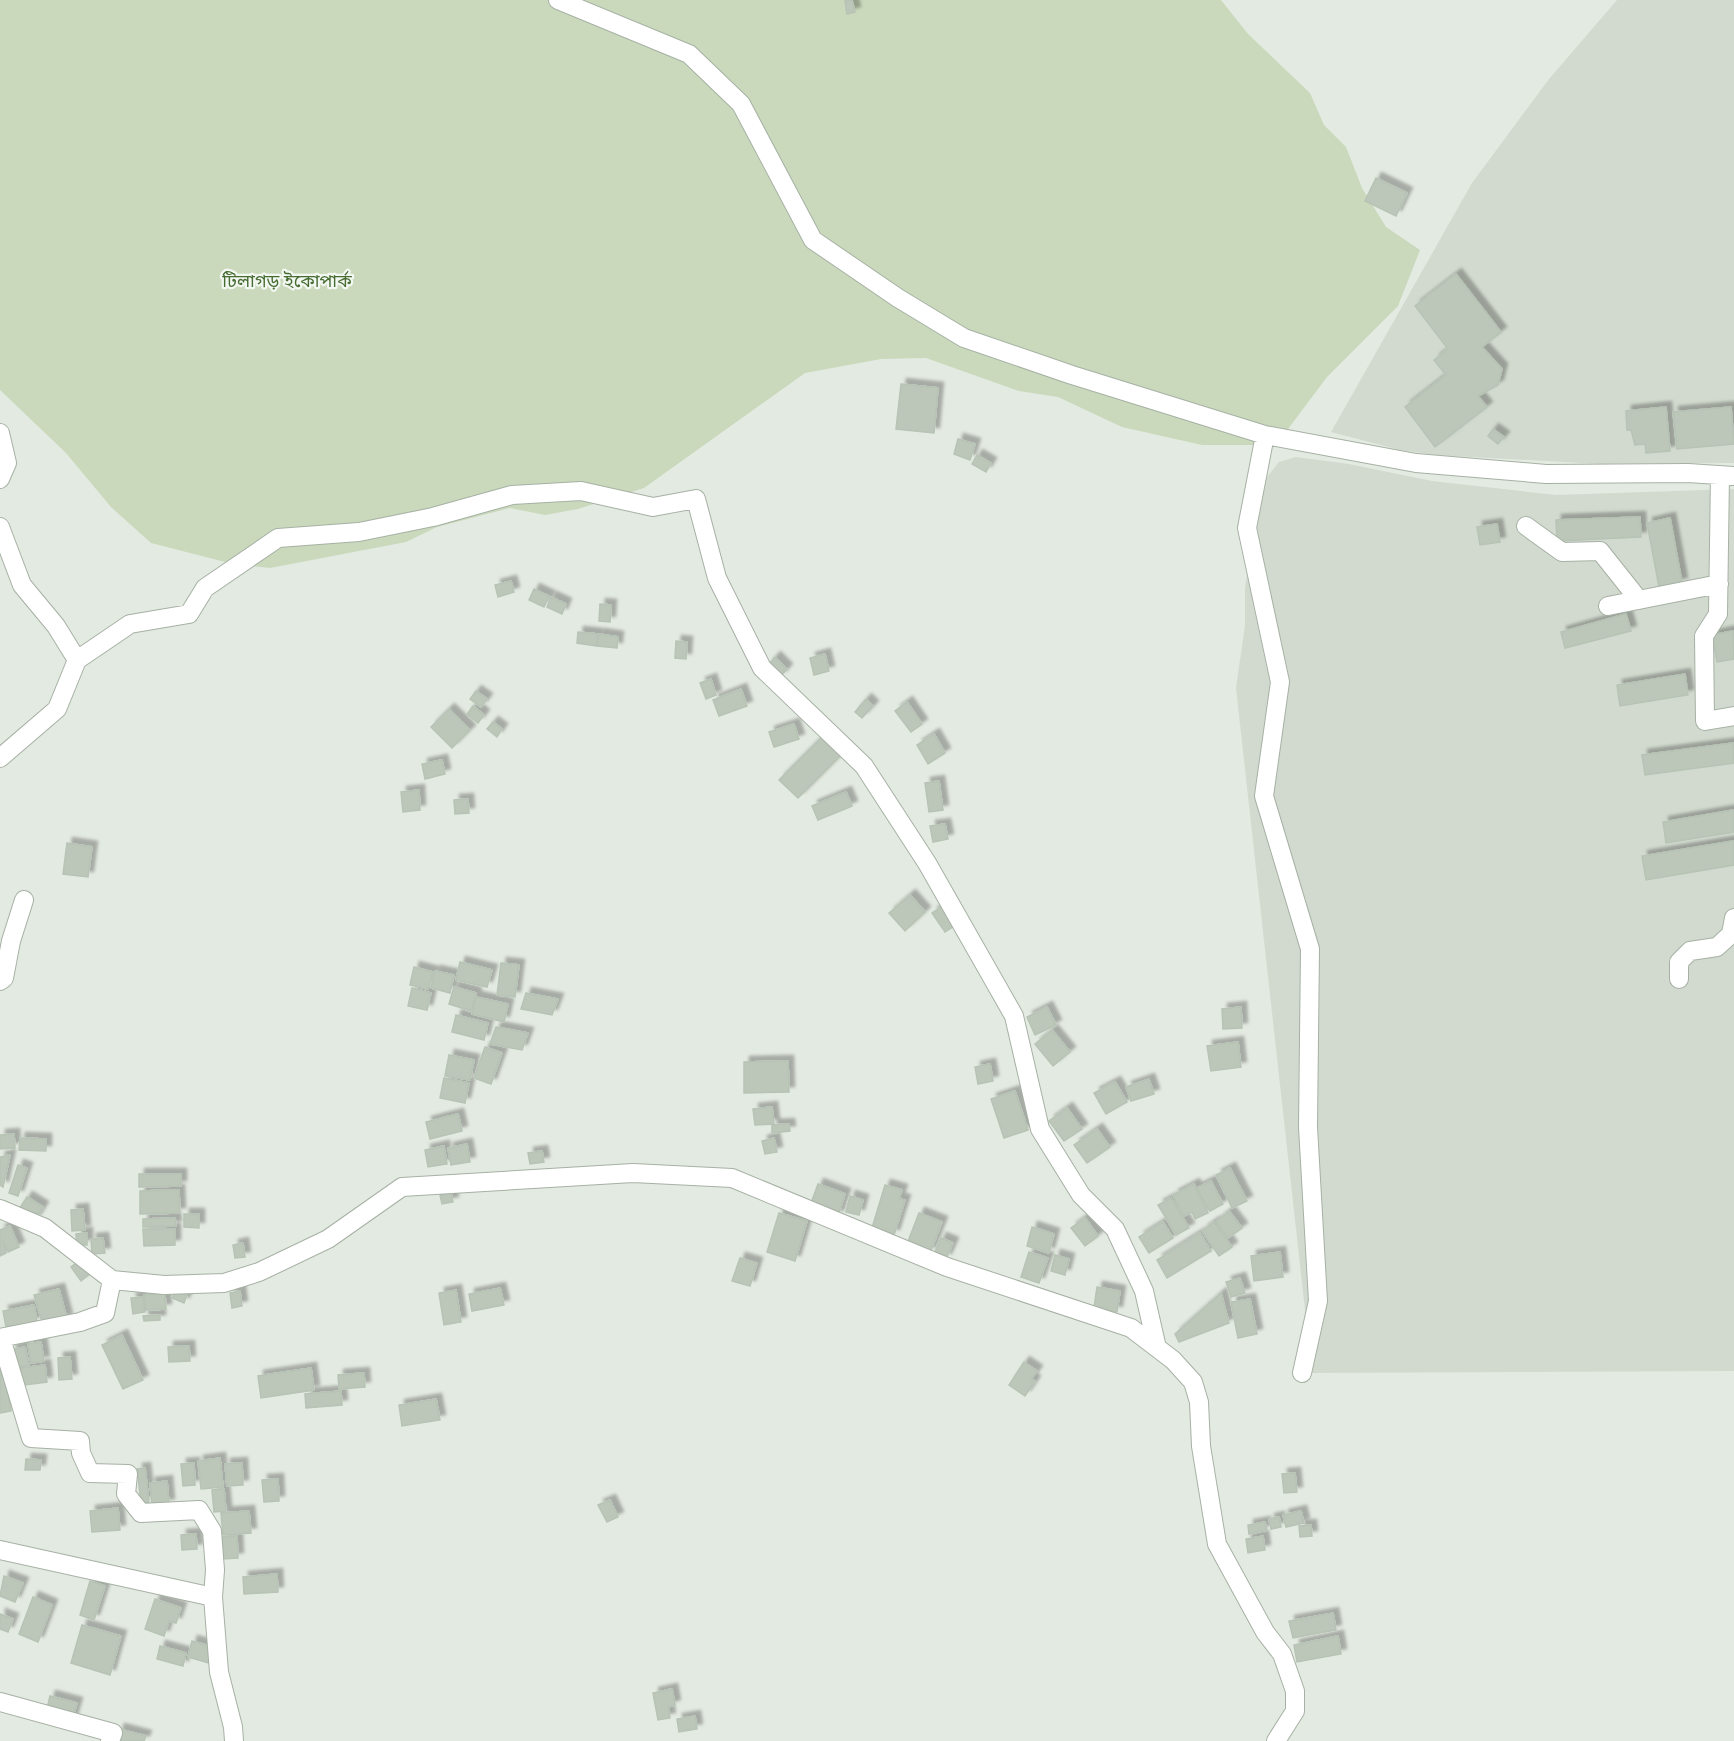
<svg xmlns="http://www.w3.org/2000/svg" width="1734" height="1741" font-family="'Open Sans','Noto Sans Bengali',sans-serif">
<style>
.built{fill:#d2dacf}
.green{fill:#cad9bc}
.building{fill:#bcc7ba;stroke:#b7c3b4;stroke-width:1.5;filter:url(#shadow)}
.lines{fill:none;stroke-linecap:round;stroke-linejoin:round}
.street-casing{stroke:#a6b1a4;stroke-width:20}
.street{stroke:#fff;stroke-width:18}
.labels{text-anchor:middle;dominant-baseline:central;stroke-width:4.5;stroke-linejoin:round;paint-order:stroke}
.park-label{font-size:18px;fill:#466c32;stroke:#f3f7f1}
</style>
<defs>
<filter id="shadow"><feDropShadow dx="5.5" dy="-5.5" stdDeviation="1.5" flood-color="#0004"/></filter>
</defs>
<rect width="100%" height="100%" fill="#e3eae1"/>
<path class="built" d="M1617,0H1734V463L1601,464L1436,455L1400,450L1331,432L1472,183L1549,79Z
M1296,457L1349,464L1432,481L1556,495L1734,489V1371L1312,1373L1236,688L1245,625V588L1252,540L1267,477L1279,462Z"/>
<path class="green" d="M0,0H1221L1248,34L1310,93L1324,125L1346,147L1362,188L1386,227L1420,250L1398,306L1327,377L1276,445H1202L1122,427L1058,397L1019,391L926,358L881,359L805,373L644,488L578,509L545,515L510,508L437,527L406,542L270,568L233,564L151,543L111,507L66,453L0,390Z"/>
<path class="building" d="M852,0L855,12L847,14L845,1Z
M1376,178L1407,193L1396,216L1365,201Z
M1456,274L1501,332L1482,347L1502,369L1498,385L1478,396L1487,407L1435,447L1405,407L1446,375L1434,360L1448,349L1415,306Z
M901,384L938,388L934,433L896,429Z
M1666,407L1670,451L1646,453L1645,444L1635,445L1631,430H1627L1626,411Z
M1731,407L1734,444L1677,449L1673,412Z
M1493,429L1504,437L1498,444L1488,436Z
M958,439L975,444L970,460L954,454Z
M977,455L991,463L986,472L972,464Z
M1640,517L1641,537L1557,541L1556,520Z
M1670,518L1682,583L1659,587L1647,523Z
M1497,524L1500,542L1480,545L1477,527Z
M511,581L514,592L498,597L495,585Z
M534,589L549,596L544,607L529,600Z
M551,597L566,604L562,614L547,607Z
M600,604L611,605L610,622L599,621Z
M1626,614L1631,631L1565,648L1561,632Z
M1733,631L1734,659L1717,662L1712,635Z
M578,632L597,634L596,646L577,643Z
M599,634L618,637L617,648L597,646Z
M676,641L687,642L686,659L675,658Z
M825,654L829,671L814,675L810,658Z
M775,657L787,669L780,677L768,665Z
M1685,674L1688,695L1620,706L1617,685Z
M711,679L716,695L706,699L700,683Z
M741,689L747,706L719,716L713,700Z
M476,691L487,699L481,707L470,699Z
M866,699L873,706L862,718L855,712Z
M907,702L922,724L911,732L895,711Z
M473,706L484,715L478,723L467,714Z
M449,709L470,730L452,748L431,727Z
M493,722L502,729L497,737L487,729Z
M794,724L799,739L774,747L769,732Z
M825,734L843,753L798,798L779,780Z
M934,734L945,753L928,764L917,745Z
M1733,743L1734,763L1645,775L1642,755Z
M442,760L445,774L425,779L422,764Z
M939,781L943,810L929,812L925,783Z
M419,790L420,810L403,812L401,792Z
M846,792L852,806L818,820L812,806Z
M468,799L469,813L455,814L454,800Z
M1734,810V832L1666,843L1663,822Z
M945,824L948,839L933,842L930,826Z
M1734,841V865L1646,880L1642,856Z
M67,843L92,847L88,877L63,874Z
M910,895L925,912L905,931L889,913Z
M944,905L957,924L945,932L932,913Z
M460,962L492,970L487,987L456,980Z
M501,963L519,965L515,997L497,995Z
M414,967L433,972L428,989L410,985Z
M435,971L454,975L450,993L431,988Z
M454,987L476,993L471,1011L449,1004Z
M412,988L431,993L427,1010L408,1006Z
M526,993L558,999L552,1015L521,1009Z
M476,997L508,1004L504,1022L472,1014Z
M1047,1007L1056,1025L1035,1035L1027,1017Z
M1241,1007L1242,1028L1223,1029L1222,1009Z
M456,1015L488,1023L484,1040L452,1032Z
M496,1027L528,1033L522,1050L490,1044Z
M1052,1030L1070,1052L1053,1066L1035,1044Z
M1238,1042L1241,1067L1211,1071L1207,1046Z
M485,1047L502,1053L491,1084L474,1078Z
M449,1055L474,1060L470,1080L445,1076Z
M788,1061L789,1092L744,1093V1062Z
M990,1064L993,1081L978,1084L975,1067Z
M444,1078L469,1083L465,1103L440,1098Z
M1149,1079L1154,1094L1131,1101L1126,1087Z
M1115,1082L1127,1102L1106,1114L1094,1093Z
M1015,1091L1028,1130L1004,1138L991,1099Z
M772,1107L774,1124L755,1125L753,1109Z
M1067,1108L1082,1129L1064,1141L1049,1121Z
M458,1114L462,1131L430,1139L426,1122Z
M789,1124L790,1131L772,1133V1125Z
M1097,1129L1110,1147L1087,1163L1074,1145Z
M14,1134L15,1148L0,1149V1135Z
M20,1138L46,1139V1151L19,1150Z
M774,1138L777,1152L765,1154L762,1141Z
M467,1144L470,1162L451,1165L448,1148Z
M444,1146L447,1164L428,1167L425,1150Z
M542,1151L544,1162L530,1164L528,1153Z
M10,1155L3,1187L0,1185V1157Z
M18,1165L27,1168L18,1196L9,1193Z
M1230,1168L1247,1201L1232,1208L1216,1175Z
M139,1174H181V1186L139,1187Z
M1211,1181L1223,1204L1210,1211L1197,1188Z
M818,1184L845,1194L838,1216L810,1206Z
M1194,1184L1208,1213L1195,1219L1192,1212L1184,1216L1173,1195Z
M885,1185L902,1190L899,1199L905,1200L894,1235L872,1228Z
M179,1190L180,1213L140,1214V1191Z
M451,1193L453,1202L442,1204L440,1195Z
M850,1196L863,1200L859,1215L846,1212Z
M27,1197L43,1207L35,1220L19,1209Z
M1171,1198L1189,1228L1176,1235L1158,1205Z
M83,1209L85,1230L72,1231L71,1210Z
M1229,1211L1242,1228L1228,1238L1216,1222Z
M779,1213L807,1221L795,1261L767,1252Z
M919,1213L942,1222L930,1253L907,1244Z
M184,1214H199V1228L184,1227Z
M175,1218L176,1226L143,1227V1219Z
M1085,1218L1098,1236L1085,1246L1071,1228Z
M1163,1222L1173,1238L1149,1253L1139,1237Z
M1214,1222L1232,1247L1219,1256L1202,1231Z
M10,1226L19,1247L8,1252L3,1241L6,1253L0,1256V1230Z
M1032,1227L1054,1234L1049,1253L1027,1246Z
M143,1229H175V1245L144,1246Z
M87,1233V1245H77L76,1234Z
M1200,1233L1211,1251L1167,1278L1157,1260Z
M103,1238L105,1253L92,1254L91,1239Z
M941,1238L953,1243L946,1259L934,1254Z
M243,1243L245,1257L235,1258L233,1245Z
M1029,1252L1048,1258L1039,1283L1021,1277Z
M1280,1252L1283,1277L1254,1281L1251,1256Z
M1055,1255L1069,1259L1065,1275L1051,1271Z
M740,1258L757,1263L750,1286L732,1281Z
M80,1260L91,1273L81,1281L71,1267Z
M1240,1278L1245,1293L1231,1297L1226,1282Z
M1097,1287L1120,1291L1117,1312L1094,1308Z
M500,1288L504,1305L472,1311L469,1294Z
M59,1289L67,1319L43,1325L34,1295Z
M456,1290L461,1322L444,1325L439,1293Z
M176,1291L187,1295L184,1303L172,1298Z
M240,1291L242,1306L232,1308L230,1293Z
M165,1293L166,1309L146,1310L144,1295Z
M1221,1293L1229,1323L1179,1342L1175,1334Z
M143,1297L145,1312L133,1314L131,1298Z
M1250,1299L1257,1334L1238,1338L1231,1302Z
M34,1305L37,1322L6,1327L3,1311Z
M160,1315V1320L144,1321L143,1316Z
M122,1335L143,1380L123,1389L102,1345Z
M41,1342L44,1361L31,1363L28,1344Z
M189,1346L190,1361L169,1362L168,1347Z
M25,1347L29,1365L14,1368L11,1350Z
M70,1357L72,1379L59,1380L58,1358Z
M4,1360L11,1411L0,1413V1361Z
M1024,1362L1037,1371L1031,1379L1035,1381L1025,1396L1009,1385Z
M45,1365L47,1382L17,1386L15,1369Z
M311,1368L314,1390L261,1398L258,1376Z
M364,1373L365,1387L339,1389L338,1375Z
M341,1391L342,1405L306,1408L305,1394Z
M436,1399L440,1420L402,1426L399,1405Z
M220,1458L223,1487L201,1489L198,1461Z
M26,1459L41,1460L40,1470H25Z
M194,1463L195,1485L183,1486L181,1464Z
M242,1463L243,1485L227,1486L225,1464Z
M145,1468L149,1502L141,1503L137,1469Z
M1295,1473L1297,1492L1284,1493L1282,1474Z
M278,1479L279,1501L264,1502L262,1480Z
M167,1481L169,1504L152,1506L150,1483Z
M224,1489L226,1511L214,1512L212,1490Z
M610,1500L618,1517L607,1522L598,1505Z
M118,1508L120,1530L92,1532L90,1511Z
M249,1511L251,1533L223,1535L221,1513Z
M1301,1511L1304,1523L1286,1527L1283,1515Z
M1279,1517L1281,1527L1271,1529L1269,1519Z
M1265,1522L1267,1530L1249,1534L1248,1525Z
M1311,1525L1312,1536L1300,1537L1299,1526Z
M196,1534L197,1549L182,1550L181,1535Z
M237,1536L238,1558L222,1559L221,1537Z
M1263,1536L1265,1550L1248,1553L1246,1539Z
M277,1574L278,1592L244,1594L243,1577Z
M4,1576L23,1583L15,1602L0,1596Z
M90,1581L105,1586L94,1620L80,1615Z
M33,1597L52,1605L38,1642L19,1634Z
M155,1599L181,1608L176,1623L169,1621L164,1636L145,1629Z
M1333,1613L1336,1630L1293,1638L1289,1621Z
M0,1614L13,1619L8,1632L0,1629Z
M82,1625L121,1636L110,1675L71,1663Z
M1338,1636L1341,1654L1297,1662L1294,1645Z
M192,1641L213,1647L209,1663L188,1657Z
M160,1646L186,1653L183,1666L157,1659Z
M672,1689L675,1705L668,1707L670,1718L658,1720L653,1693Z
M50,1696L77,1703L72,1720L46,1713Z
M695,1716L697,1729L679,1732L677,1719Z
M119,1729L146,1736L144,1741H116Z"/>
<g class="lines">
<defs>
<path id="street" d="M558,0L689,54L741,104L813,240L898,298L964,338L1072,375L1265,435L1416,463L1546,474L1688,473L1734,476
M0,433L7,463L0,479
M1265,435L1247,528L1280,682L1264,796L1310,949L1308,1127L1318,1301L1302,1373
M1720,475L1718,614L1704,636L1705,721L1734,716
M1526,526L1562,552L1600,551L1639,600
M0,527L22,585L56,626L77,660L130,624L189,614L205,588L278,538L359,532L433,517L512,495L581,491L653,507L696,499L717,578L762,668L864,766L927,863L1014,1016L1040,1129L1081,1195L1115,1229L1144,1291L1157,1348
M1608,606L1719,584
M0,758L57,709L77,660
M1679,979V962L1690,951L1717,947L1731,934L1734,918
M0,981L4,978L11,941L24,900
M0,1209L45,1228L112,1280L164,1285L224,1283L259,1272L328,1239L402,1187L633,1173L732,1178L947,1267L1131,1328L1173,1360L1193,1382L1199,1402L1201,1446L1217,1544L1265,1632L1282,1654L1295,1691V1711L1276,1741
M0,1338L80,1322L105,1313L112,1280
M0,1550L213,1597L215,1570L212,1531L199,1510L141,1513L126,1494L128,1474L90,1473L81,1453L80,1441L31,1438L1,1338
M213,1597L219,1672L233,1727L234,1741
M0,1702L113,1733L110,1741"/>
</defs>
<use href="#street" class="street-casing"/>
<use href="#street" class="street"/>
</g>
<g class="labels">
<g class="park-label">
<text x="287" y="280">টিলাগড় ইকোপার্ক</text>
</g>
</g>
</svg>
